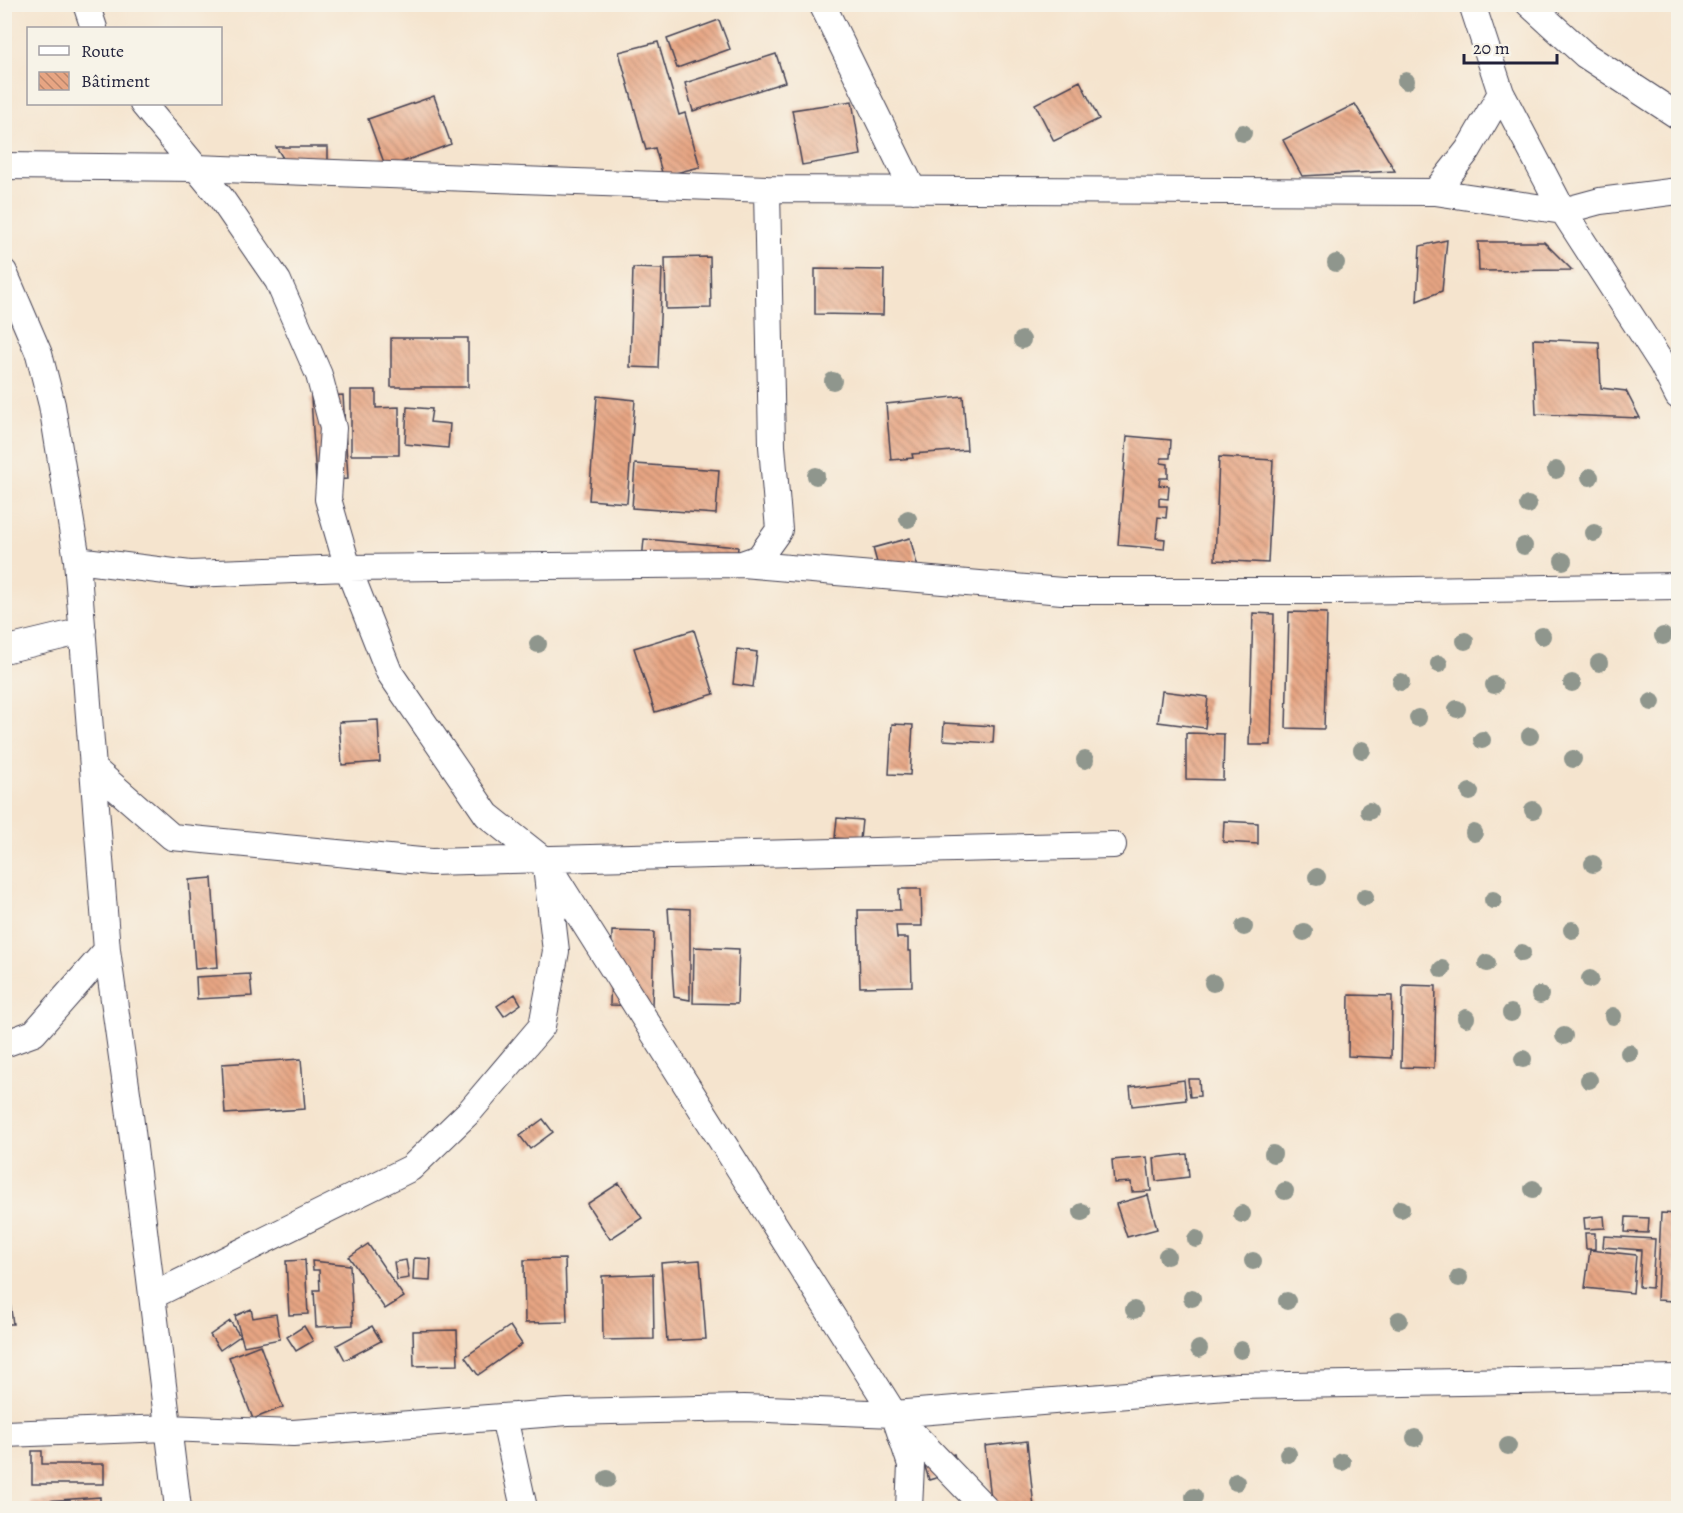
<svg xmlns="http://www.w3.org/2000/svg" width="1683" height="1513" font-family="Alegreya,serif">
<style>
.building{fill:url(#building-back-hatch)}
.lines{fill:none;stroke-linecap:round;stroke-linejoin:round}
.minor-casing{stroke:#423f51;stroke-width:28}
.minor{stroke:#fff;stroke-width:26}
.tree{fill:#8f968d}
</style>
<defs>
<pattern id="building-back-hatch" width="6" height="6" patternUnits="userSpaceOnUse" patternTransform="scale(1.5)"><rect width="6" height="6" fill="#e7a583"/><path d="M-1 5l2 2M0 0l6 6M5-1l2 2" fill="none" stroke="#bb866c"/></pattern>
</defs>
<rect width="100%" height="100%" fill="#f7f3e8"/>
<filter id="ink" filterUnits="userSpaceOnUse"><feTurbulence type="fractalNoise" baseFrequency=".0167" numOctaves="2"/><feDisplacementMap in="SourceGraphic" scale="12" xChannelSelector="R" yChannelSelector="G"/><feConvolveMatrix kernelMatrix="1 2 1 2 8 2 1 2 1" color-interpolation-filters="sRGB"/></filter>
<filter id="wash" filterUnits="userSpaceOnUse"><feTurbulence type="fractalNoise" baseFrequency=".008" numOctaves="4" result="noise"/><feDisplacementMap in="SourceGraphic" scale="24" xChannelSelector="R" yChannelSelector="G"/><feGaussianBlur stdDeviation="1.35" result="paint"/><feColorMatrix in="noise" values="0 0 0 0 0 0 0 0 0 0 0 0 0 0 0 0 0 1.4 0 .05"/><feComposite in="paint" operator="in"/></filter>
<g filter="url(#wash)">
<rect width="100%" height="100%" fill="#f5e4ce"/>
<g id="blocks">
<path class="building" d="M719,20L730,49L677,68L667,39Z
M658,42L679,115L685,113L700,167L663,176L655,148L646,150L619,52Z
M776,54L785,82L693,111L685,83Z
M1080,81L1099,119L1054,141L1035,104Z
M434,96L451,144L386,168L368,119Z
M852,101L861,155L802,165L792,110Z
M1355,104L1395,171L1302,176L1283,140Z
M276,147H328V165L286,163Z
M1447,240L1442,291L1417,301L1420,246Z
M1478,242H1544L1572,270L1479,271Z
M710,257L711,308L666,309L665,258Z
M633,268L662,269L658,368L630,367Z
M815,269L884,270L883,315L815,314Z
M391,338H468V387H391Z
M1533,339L1599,342L1601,388L1626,391L1640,418L1536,414Z
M351,390H376V408L399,407V455H351Z
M343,395L348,479L316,481L311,397Z
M597,396L635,400L627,503L589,500Z
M963,396L967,450L912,454L913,458L891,460L886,404Z
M407,407L432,409L430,422L450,424L448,448L405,444Z
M1127,436L1171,440L1170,458H1161V463L1168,464V478H1160L1159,485L1169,486L1168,499L1159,498V506H1167L1166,518L1158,517L1156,538L1165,539L1164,549L1118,545Z
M1219,457L1273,460L1268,563L1215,560Z
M635,464L719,470L716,514L632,508Z
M910,538L921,579L884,588L873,548Z
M644,539L738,547L736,568L642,561Z
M1289,612L1327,613L1324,729L1286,728Z
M1253,613L1274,614L1271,745H1249Z
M694,630L714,694L655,712L634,648Z
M737,649L757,652L753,687L733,684Z
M1162,691L1208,697L1205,728L1158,722Z
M378,720L380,762L342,765L339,722Z
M944,723L994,726L993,743L943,740Z
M892,724L913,725L910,775L889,774Z
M1186,733L1224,734L1223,780L1186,779Z
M837,818L862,820L860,840L835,838Z
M1224,821L1258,823V844L1223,842Z
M212,878L218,967L195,969L189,880Z
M899,889H921L922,926H896L897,938H908V951H911L912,986L860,987L858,910H900Z
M668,908L690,909V1000L674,997Z
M612,931L654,932L652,1006L610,1005Z
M694,947L739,949L737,1004L693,1003Z
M250,974L252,996L197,999L196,977Z
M1403,985L1436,986L1434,1068L1401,1067Z
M515,994L521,1004L504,1016L497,1006Z
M1349,995L1392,996L1391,1058L1348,1056Z
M301,1059L305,1109L225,1114L222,1064Z
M1188,1079H1199L1200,1096L1190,1097Z
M1184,1080L1186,1100L1132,1106L1130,1087Z
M543,1119L553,1132L530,1149L520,1136Z
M1187,1154L1189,1177L1156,1181L1154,1158Z
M1147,1157L1151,1191L1132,1192L1131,1182L1114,1183L1112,1160Z
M619,1183L642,1218L610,1239L587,1204Z
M1148,1195L1157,1229L1127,1237L1116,1204Z
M1661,1213L1678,1214L1674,1301L1657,1300Z
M1604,1216L1605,1228L1585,1229L1584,1218Z
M1626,1217L1649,1218L1648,1233L1625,1232Z
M1585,1233H1595V1249H1586Z
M1604,1236L1655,1239L1652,1288L1639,1287L1641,1250L1603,1247Z
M368,1244L404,1297L385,1309L349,1257Z
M1590,1250L1636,1255L1633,1293L1585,1288Z
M414,1258L431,1259L430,1281L413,1280Z
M565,1259L567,1322L525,1323L524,1260Z
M305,1260L308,1314L289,1315L286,1261Z
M406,1260L409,1278L397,1280L394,1262Z
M700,1260L706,1339L667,1341L661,1263Z
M4,1261L13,1324H4Z
M312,1261L350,1265L353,1325L316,1327L314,1290H320L319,1270H313Z
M653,1274L654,1339L603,1340L602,1276Z
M251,1309L253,1318L276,1314L280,1339L244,1346L235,1316Z
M230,1321L240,1336L220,1350L210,1335Z
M304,1326L313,1341L296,1351L287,1337Z
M372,1326L381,1341L345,1360L337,1345Z
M510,1326L522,1344L478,1375L465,1357Z
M457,1330L458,1365L414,1366L413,1331Z
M260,1345L283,1407L253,1419L229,1357Z
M1027,1441L1034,1508H992L985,1446Z
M32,1451H42V1464H104V1484H32Z
M954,1454L959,1471L929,1480L924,1463Z
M100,1497V1508H31V1502Z"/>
</g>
</g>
<g filter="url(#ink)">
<use href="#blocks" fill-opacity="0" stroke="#423f51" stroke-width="1.5"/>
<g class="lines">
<defs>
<path id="minor" d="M86,4L94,28
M822,4L913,190
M1472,4L1501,93L1563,211L1662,364L1678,396
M1529,4L1585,55L1678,116
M143,104L221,198L278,281L319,375L333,428L328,499L348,568L389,672L487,815L545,861L894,1414L985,1508
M4,166L197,168L767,189L1435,192L1563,211L1600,201L1678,191
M1435,192L1468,150L1501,93
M4,272L39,354L52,405L77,560L107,950L129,1107L178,1508
M77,560L190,574L348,568L742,564L759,558L779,530L772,446L767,189
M742,564L1062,591H1340L1678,586
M4,650L83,631
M94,769L172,837L431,862L1113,845
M4,1044L34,1033L107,950
M152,1296L411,1168L470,1111L542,1026L556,951L546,867
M504,1417L524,1508
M896,1420L911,1465L909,1508
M4,1434L168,1428L293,1433L568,1412L744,1408L894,1414L1238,1386L1678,1378"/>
</defs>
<use href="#minor" class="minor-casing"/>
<use href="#minor" class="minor"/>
</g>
<g class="tree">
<circle cx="1406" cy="81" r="9"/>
<circle cx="1243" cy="133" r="9"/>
<circle cx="1336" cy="263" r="9"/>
<circle cx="1022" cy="340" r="9"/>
<circle cx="833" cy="381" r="9"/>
<circle cx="1556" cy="470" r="9"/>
<circle cx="816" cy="476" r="9"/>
<circle cx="1590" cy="477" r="9"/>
<circle cx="1528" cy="505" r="9"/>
<circle cx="908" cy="519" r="9"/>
<circle cx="1594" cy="533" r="9"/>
<circle cx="1524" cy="546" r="9"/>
<circle cx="1563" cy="561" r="9"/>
<circle cx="1542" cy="636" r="9"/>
<circle cx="1663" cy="636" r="9"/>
<circle cx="1465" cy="641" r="9"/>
<circle cx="538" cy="644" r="9"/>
<circle cx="1599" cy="663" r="9"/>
<circle cx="1439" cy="664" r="9"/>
<circle cx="1401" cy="682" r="9"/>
<circle cx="1572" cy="683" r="9"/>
<circle cx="1494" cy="685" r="9"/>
<circle cx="1652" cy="702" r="9"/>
<circle cx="1457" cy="709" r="9"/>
<circle cx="1418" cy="718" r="9"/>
<circle cx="1530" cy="736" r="9"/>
<circle cx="1482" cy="740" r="9"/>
<circle cx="1362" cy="750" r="9"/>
<circle cx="1573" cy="759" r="9"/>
<circle cx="1085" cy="760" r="9"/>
<circle cx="1470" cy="792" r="9"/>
<circle cx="1533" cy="810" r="9"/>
<circle cx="1369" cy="811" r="9"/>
<circle cx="1474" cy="833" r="9"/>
<circle cx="1593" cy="864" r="9"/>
<circle cx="1317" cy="877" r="9"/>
<circle cx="1365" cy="897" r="9"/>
<circle cx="1493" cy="900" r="9"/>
<circle cx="1244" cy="927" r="9"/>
<circle cx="1572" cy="930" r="9"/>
<circle cx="1304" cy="932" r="9"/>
<circle cx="1522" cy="953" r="9"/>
<circle cx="1487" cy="963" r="9"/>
<circle cx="1442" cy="969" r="9"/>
<circle cx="1590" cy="979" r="9"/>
<circle cx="1213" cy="983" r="9"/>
<circle cx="1540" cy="995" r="9"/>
<circle cx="1511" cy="1013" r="9"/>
<circle cx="1613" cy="1016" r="9"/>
<circle cx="1466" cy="1018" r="9"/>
<circle cx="1564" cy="1036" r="9"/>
<circle cx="1629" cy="1053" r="9"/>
<circle cx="1523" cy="1059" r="9"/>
<circle cx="1589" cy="1080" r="9"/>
<circle cx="1273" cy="1154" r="9"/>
<circle cx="1533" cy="1189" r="9"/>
<circle cx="1285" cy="1191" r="9"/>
<circle cx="1401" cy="1209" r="9"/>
<circle cx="1082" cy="1212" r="9"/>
<circle cx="1242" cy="1214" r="9"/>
<circle cx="1196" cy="1239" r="9"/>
<circle cx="1167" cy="1256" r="9"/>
<circle cx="1253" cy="1261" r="9"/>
<circle cx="1459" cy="1278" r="9"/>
<circle cx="1192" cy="1298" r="9"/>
<circle cx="1287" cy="1301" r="9"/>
<circle cx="1134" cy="1310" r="9"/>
<circle cx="1399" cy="1320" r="9"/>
<circle cx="1199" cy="1349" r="9"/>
<circle cx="1241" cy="1350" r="9"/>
<circle cx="1415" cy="1438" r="9"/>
<circle cx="1508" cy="1446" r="9"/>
<circle cx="1288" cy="1454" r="9"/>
<circle cx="1342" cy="1462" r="9"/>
<circle cx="607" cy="1479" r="9"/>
<circle cx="1236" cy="1482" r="9"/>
<circle cx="1194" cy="1497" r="9"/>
</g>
</g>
<rect width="1683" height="1513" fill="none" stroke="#f7f3e8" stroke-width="24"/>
<rect x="27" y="27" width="195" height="78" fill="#f7f3e8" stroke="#a29fa3" stroke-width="1.5"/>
<rect x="39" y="46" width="30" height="9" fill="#ffffff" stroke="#a29fa3" stroke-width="1.5"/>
<text x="81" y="57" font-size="18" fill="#22223b">Route</text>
<rect x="39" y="72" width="30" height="18" fill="url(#building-back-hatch)" stroke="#a29fa3" stroke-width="1.5"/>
<text x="81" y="87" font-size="18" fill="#22223b">Bâtiment</text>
<path d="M1464 54v9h93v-9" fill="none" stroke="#22223b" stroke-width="3"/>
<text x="1473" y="54" font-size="18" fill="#22223b" stroke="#f7f3e8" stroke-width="4.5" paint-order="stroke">20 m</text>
</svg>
